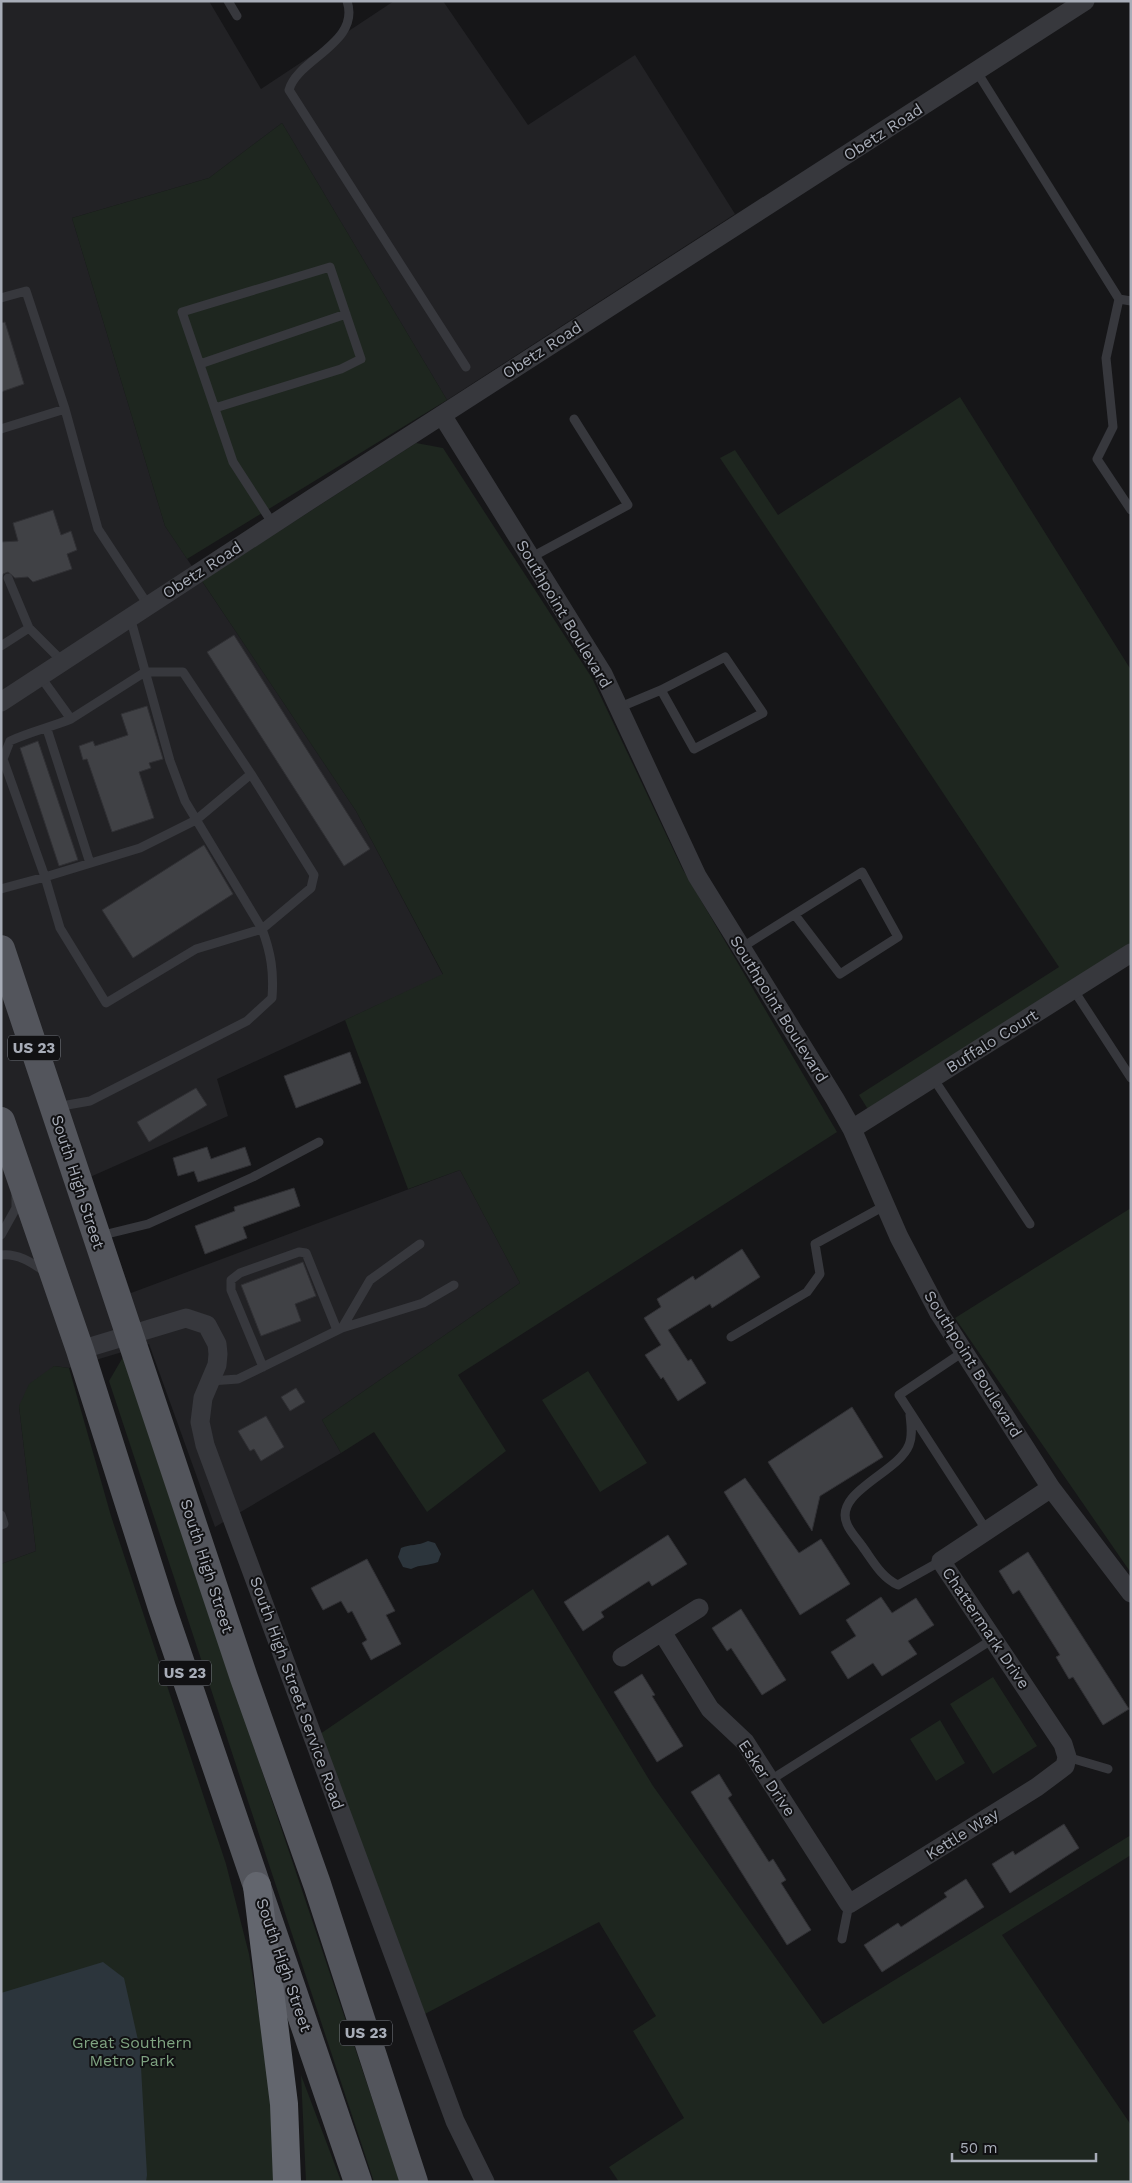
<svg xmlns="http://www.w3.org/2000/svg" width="1132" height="2183" font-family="'Work Sans',sans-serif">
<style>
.built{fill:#222225}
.green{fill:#1e261f}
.water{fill:#2c353c}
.building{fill:#404145;stroke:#303034}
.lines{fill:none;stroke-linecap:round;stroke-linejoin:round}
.service{stroke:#37383d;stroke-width:9}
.minor{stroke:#37383d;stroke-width:19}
.primary{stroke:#53555c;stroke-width:28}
.motorway{stroke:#63666e;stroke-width:28}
.labels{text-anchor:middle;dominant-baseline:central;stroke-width:4;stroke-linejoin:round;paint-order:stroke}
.shield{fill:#111113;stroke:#7b7e86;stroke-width:1}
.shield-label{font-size:15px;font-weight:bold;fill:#a8adb8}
.street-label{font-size:16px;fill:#a8adb8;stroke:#111113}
.park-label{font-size:16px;fill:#7fa381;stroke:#111113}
</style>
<rect width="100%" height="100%" fill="#161618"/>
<path class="built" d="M1,1H209L261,89L394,1H443L528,125L635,55L735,214L447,400L282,123L209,178L72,218L165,526L356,811L443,975L217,1079L228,1116L90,1177L131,1293L460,1170L520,1283L322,1420L341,1453L215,1527L149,1344L69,1368L54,1366L19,1406L36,1551L1,1564Z"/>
<path class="green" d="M282,123L447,400L187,559L165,526L72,218L209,178Z
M960,397L1131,670V944L869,1111L859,1095L1059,967L720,458L735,450L778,515Z
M416,443L443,448L592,678L682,868L837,1132L458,1375L506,1451L427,1512L374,1432L341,1453L322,1420L520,1283L460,1170L408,1189L345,1020L443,974L356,811L202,581Z
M1131,1208V1573L955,1318Z
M123,1357L400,2182H374L109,1381Z
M54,1366L69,1368L111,1516L226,1864L249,1954L274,2104L278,2182H1V1564L36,1551L19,1406L29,1384Z
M588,1371L647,1463L600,1492L542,1400Z
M533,1589L653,1786L823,2024L1131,1835V1855L1002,1935L1131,2125V2182H619L609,2167L684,2118L633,2031L656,2016L599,1922L423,2015L320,1734Z
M993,1677L1037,1746L993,1774L950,1704Z
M940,1720L965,1763L936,1781L910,1739Z
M301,2075L341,2181V2182H306Z"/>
<path class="water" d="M428,1541L435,1543L441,1554L438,1562C428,1566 421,1564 411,1569L403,1567L398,1557L401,1548C410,1544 418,1546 428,1541Z
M103,1962L124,1978L140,2049L147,2175L146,2182H1V1993Z"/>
<path class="building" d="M5,322L24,384L1,392V323Z
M53,510L61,535L71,531L77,550L67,554L72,569L33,582L28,577L15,578L8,572L3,574L1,579V542L18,541L13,523Z
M234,635L370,849L344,866L207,652Z
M147,706L163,759L149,763L151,768L139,772L154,818L112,832L87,759L83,760L79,746L93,741L95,746L128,735L121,714Z
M38,741L78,860L59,866L20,748Z
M204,845L233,894L133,958L102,910Z
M350,1052L361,1083L296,1108L284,1076Z
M196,1088L207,1105L149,1142L137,1122Z
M207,1147L211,1159L245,1147L251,1165L198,1182L194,1171L178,1176L173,1158Z
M294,1188L300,1206L243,1227L247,1238L205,1254L195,1226L235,1211L234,1207Z
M742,1249L760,1277L712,1308L710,1304L668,1330L688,1361L691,1359L706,1383L678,1401L663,1377L661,1379L645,1355L661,1345L644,1318L661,1307L657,1299L693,1276L695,1280Z
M303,1262L316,1296L295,1304L301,1321L261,1336L241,1285Z
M296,1388L305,1402L290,1411L281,1397Z
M852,1407L883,1457L820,1496L812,1531L768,1462Z
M266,1416L284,1447L261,1461L254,1449L250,1451L238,1431Z
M745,1478L799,1553L821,1539L850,1584L800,1615L724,1492Z
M668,1535L687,1564L652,1586L649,1581L601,1612L604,1617L583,1631L564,1602Z
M1028,1552L1129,1709L1103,1725L1073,1677L1069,1679L1056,1657L1060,1655L1019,1590L1013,1594L999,1571Z
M367,1559L395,1611L386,1615L401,1644L371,1660L362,1643L367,1640L352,1611L348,1613L341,1601L323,1610L311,1588Z
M881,1597L892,1613L916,1598L934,1625L908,1641L917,1654L882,1676L873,1663L848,1679L831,1652L856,1636L846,1620Z
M741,1609L786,1680L762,1695L731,1648L727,1651L712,1628Z
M642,1674L655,1695L652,1696L683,1746L657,1762L614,1692Z
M719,1774L732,1795L728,1798L769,1862L773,1859L786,1880L781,1883L811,1930L787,1945L691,1792Z
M1064,1824L1079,1848L1010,1893L992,1864L1013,1851L1015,1855Z
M966,1879L984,1907L882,1972L864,1945L898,1923L901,1927L947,1897L944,1893Z"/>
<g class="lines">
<path class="service" d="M228,1L237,16
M347,1C361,43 297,59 289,90L466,367
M977,72L1119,299L1106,358L1113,427L1097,459L1131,510
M1,298L26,291L65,409L98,529L148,605
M1119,299L1131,301
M200,364L346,314
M215,408L341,369L361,359L330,267L182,312L233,462L273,524
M1,429L65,409
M530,558L628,505L574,419
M8,578L29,628
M1,646L29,628L62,661
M40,676L71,719L145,672H183L251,774L196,820L140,848L45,877L3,759L10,741C30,732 51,727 71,719
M618,708L661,690L725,657L763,713L694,749L661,690
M47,729L90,863
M1,889L45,877L60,928L106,1003L196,949L262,929L311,888L314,875L251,774
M741,948L862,872L898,937L840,974L795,915
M1073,989L1131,1078
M933,1078L1030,1224
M56,1107L90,1101L247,1021L272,998C274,972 271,953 262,929L185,801L170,761L130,617
M1,1235L16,1208V1194
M99,1236L148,1224L253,1177L319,1142
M1,1255C17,1253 31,1262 44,1271
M342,1328L423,1303L454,1285
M731,1337L807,1292L820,1274L815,1244L886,1205
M963,1352L899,1395L987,1531
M263,1367L231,1290V1280L240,1273L299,1252L306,1253L337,1330
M211,1381L238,1379L342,1328L370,1280L420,1244
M910,1415C911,1425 913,1435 909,1445C898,1473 833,1492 847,1524C850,1532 858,1540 862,1546C873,1561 881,1577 898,1585L941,1561
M1,1515L4,1524L1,1525
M1067,1757L1108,1769
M769,1781L993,1639
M842,1939L849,1904"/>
<path class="minor" d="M442,415L603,674L697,876L835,1099L852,1129L899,1237L939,1313L1051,1488L1131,1593
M1,702L313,498L1085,1
M852,1129L1131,953
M80,1350L186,1318L207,1325L217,1344L218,1354L217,1365L203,1398L200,1422L205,1445L455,2121L485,2182
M662,1632L710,1709L745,1742L849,1904L1037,1787L1065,1766L1067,1757L1063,1744L941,1561L1051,1488
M622,1657L699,1608"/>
<path class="primary" d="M1,949L244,1678L317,1884L414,2182
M1,1121L80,1350L162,1608L358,2182"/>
<path class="motorway" d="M257,1886L284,2104L287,2182"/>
</g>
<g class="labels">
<g class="shield">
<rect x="8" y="1035.5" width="52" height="25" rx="4"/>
<rect x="159" y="1660.5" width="52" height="25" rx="4"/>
<rect x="340" y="2020.5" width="52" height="25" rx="4"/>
</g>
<g class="shield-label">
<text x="34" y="1048">US 23</text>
<text x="185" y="1673">US 23</text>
<text x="366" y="2033">US 23</text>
</g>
<g class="street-label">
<text transform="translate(883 132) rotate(-33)">Obetz Road</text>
<text transform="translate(542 350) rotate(-33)">Obetz Road</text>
<text transform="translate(202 570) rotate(-33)">Obetz Road</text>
<text transform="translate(564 614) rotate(59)">Southpoint Boulevard</text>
<text transform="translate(779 1009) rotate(58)">Southpoint Boulevard</text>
<text transform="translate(992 1041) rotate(-32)">Buffalo Court</text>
<text transform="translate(78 1182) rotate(72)">South High Street</text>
<text transform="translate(973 1364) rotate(58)">Southpoint Boulevard</text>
<text transform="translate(207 1566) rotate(72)">South High Street</text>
<text transform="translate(986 1628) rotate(56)">Chattermark Drive</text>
<text transform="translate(297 1693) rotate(70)">South High Street Service Road</text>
<text transform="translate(767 1778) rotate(56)">Esker Drive</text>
<text transform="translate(962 1834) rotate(-32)">Kettle Way</text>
<text transform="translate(284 1965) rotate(71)">South High Street</text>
</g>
<g class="park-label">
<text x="132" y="2042">Great Southern<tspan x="132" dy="18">Metro Park</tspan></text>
</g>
</g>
<rect width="1132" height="2183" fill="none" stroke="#a8adb8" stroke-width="5"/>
<path d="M952 2153v8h144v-8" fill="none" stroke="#a8adb8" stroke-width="2.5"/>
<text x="960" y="2153" font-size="15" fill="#a8adb8" stroke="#111113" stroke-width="4" paint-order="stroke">50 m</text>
</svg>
